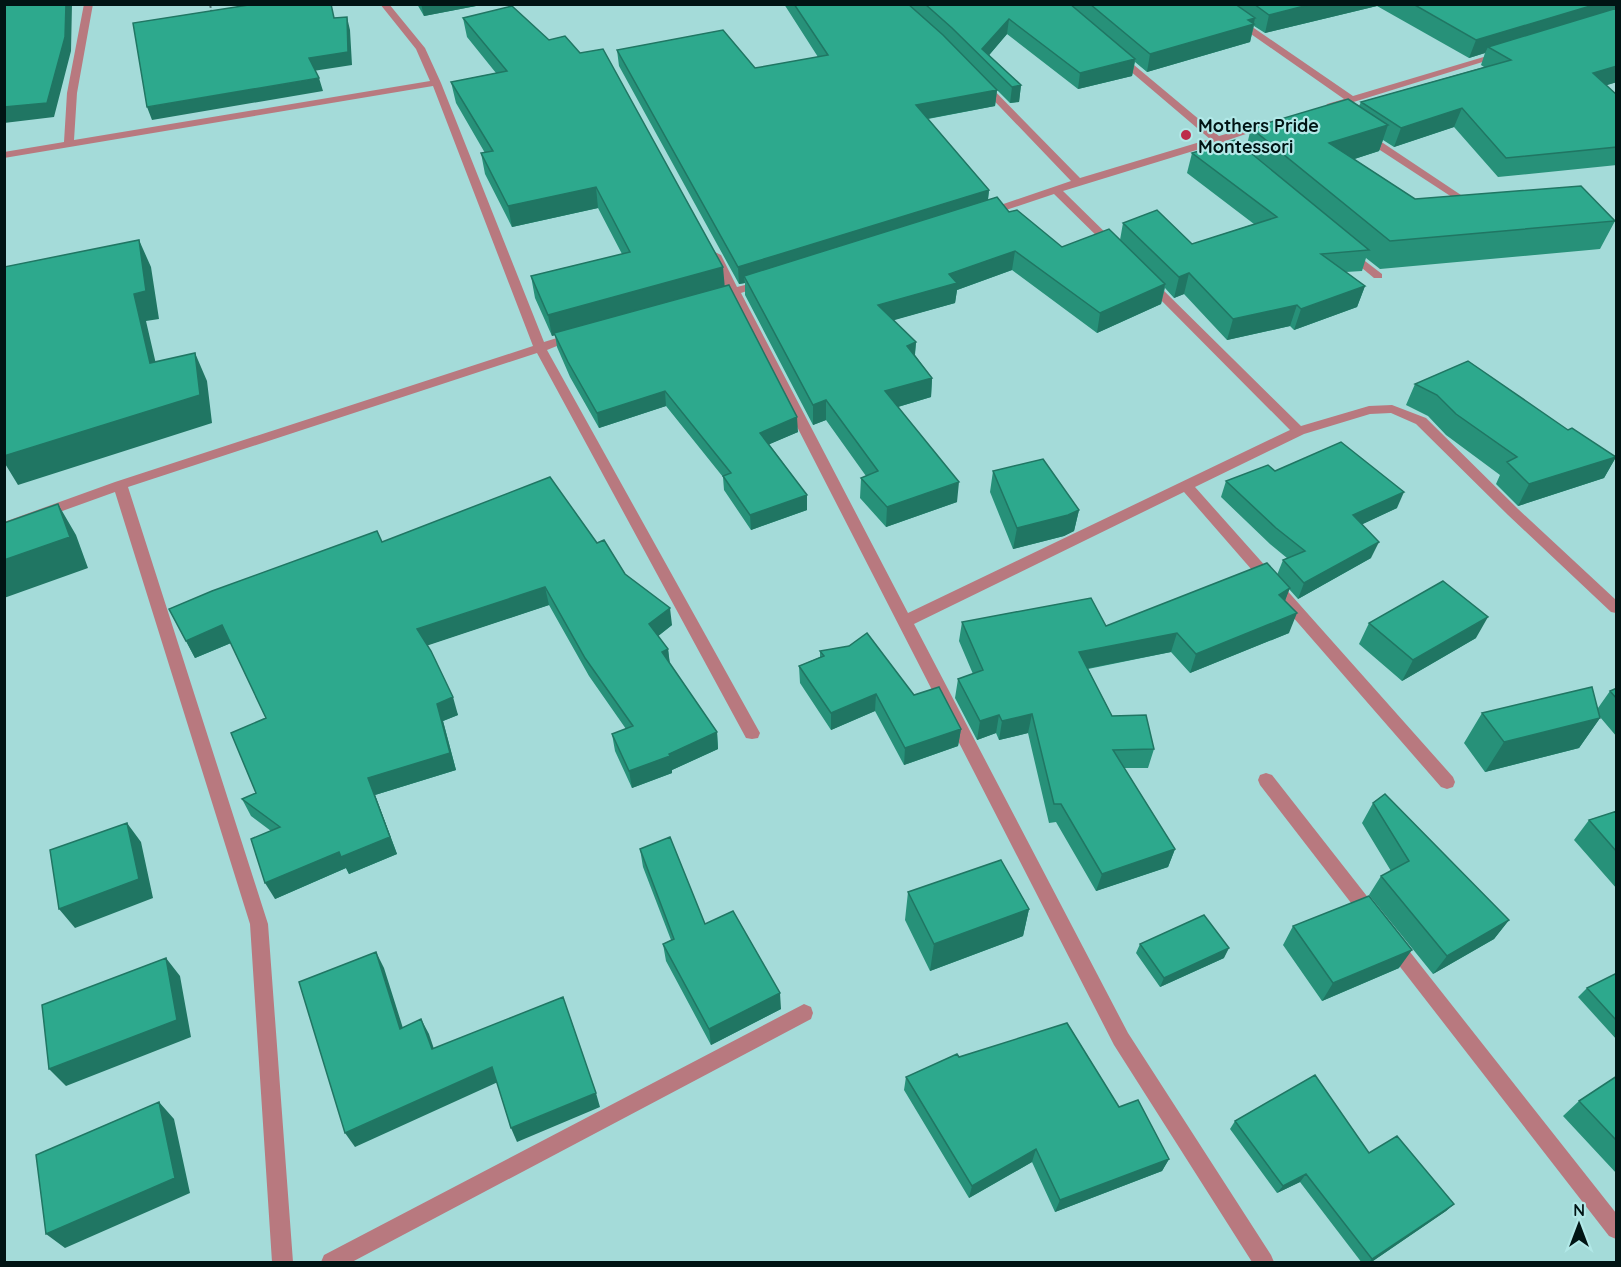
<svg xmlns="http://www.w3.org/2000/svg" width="1621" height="1267" font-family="Quicksand,sans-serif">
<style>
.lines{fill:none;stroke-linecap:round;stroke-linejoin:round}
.path{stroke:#517675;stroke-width:2;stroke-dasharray:4 2;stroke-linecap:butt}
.minor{fill:#b8797f;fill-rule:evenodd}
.wall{fill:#279179;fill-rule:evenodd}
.shaded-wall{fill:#207663}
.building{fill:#2da98d;stroke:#207663;stroke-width:1.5}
.poi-dot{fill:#bd2c4b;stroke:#b1e8e7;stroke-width:2}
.labels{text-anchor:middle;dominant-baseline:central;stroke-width:4.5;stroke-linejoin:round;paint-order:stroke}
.far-poi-label{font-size:18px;font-weight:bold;fill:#011414;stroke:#b1e8e7;text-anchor:start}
</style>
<rect width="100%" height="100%" fill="#a4dbd9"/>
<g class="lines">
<path class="path" d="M210,4L212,15"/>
<path class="minor" d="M84,4H93L77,93L74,140L430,81L416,49L380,4H389L425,48L441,83L544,342L573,333L579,337L547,350L760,733L758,738L752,739L746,738L537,353L128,487L268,924L293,1262H272L250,924L115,492L4,532V522L115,482L533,346L433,86L4,158V152L64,142L67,93Z
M1208,4H1219L1353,96L1497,53L1505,55L1331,109L1326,106L1327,104L1344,99Z
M1116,55H1122L1219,136L1271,121L1276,124L1225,141L1227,144L1226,146L1216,144L1063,191L1117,244V248H1109L1054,194L991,215H983V211L1071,181L979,85V81H985L1080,178L1210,139L1116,59Z
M1364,132L1368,133L1467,199L1466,201H1458L1360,137L1359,135Z
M1348,248L1382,274V278H1374L1344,253L1342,251Z
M715,252L721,255L737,287L764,280L770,283L741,293L908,613L1290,430L1145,284L1143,282L1149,279L1153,280L1301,426L1369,406L1392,405L1426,418L1518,509L1616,600V613L1611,612L1508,515L1416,424L1391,413L1370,414L1304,434L1195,487L1453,777L1455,782L1453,787L1447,789L1441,787L1184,492L914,624L1128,1033L1271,1255L1274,1262H1252L1114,1045L730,296L715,301L709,297L727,290L709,255Z
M1266,773L1272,775L1377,909L1380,915L1377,921L1371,923L1365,921L1260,785L1258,780L1260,775Z
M1393,936L1399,938L1616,1213V1239L1609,1236L1387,950L1384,944L1387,938Z
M804,1004L811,1007L813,1013L811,1019L352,1262H321L324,1255Z"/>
</g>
<path class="wall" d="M417,4H476V6L424,16Z
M784,4H1617V82L1606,85L1617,95V165L1498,177L1454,127L1394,147L1383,140L1379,151L1354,159L1415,199L1615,221L1600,249L1380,269L1366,258L1362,271L1346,272L1365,286L1357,307L1294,330L1290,326L1227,340L1184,294L1174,298L1165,288L1161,304L1097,333L1012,270L957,290L955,303L893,320L916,342L915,355L932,378L931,397L898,407L957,502L886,527L860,498L861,478L866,476L826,420L813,425L745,295V283L739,284L619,66L617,50L755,68L818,57ZM1377,6L1469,58L1485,53L1481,65L1484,67L1361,102L1359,106L1251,128L1246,149L1192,153L1187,173L1254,224L1192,244L1123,223L1120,240L1062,247L1009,212L988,200L989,190L928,119L995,106L997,90L1010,103L1019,102L1021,85L989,55L1007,34L1078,89L1132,76L1135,62L1147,72L1250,42L1254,26L1265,33Z
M463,18L725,286L798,432L769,444L807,495V510L751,530L724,490L723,477L666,406L599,428L570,377L557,347L555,335L552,336L535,298L531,276L622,254L598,208L512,227L485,174L481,153H485L456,103L451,82L496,73L467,37Z
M1415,384L1568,430L1616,457L1604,478L1518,506L1496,484L1500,475L1446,435L1428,416L1406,405Z
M993,471L1079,510L1074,531L1064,536L1013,549L990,492Z
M1275,471L1397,508L1362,524L1371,558L1298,599L1289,589L1285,601L1289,633L1190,673L1171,652L1088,669L1112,716L1154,749L1148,768H1124L1175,849L1168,867L1096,891L1056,822L1049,823L1028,733L999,740L996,733L977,740L955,698L958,679L973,674L959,641L962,622L1106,626L1277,575L1283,560L1287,558L1270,544L1221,497L1226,481Z
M382,542L597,543L672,625L658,636L668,649L670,664L717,732L718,749L672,770V773L632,788L615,751L612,734L626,729L589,676L549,605L427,645L458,715L443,721L456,770L375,795L397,854L349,874L346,868L275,899L271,831L251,816L242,799L256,793L266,718L231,643L195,658L169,609Z
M1369,623L1476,638L1402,681L1359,644Z
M820,651L914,695L961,729L958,746L904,765L875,711L831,730L800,683L799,666L820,657Z
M1617,688V737L1600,717V718L1579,748L1485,772L1464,743L1482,713L1598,708L1610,691Z
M1373,803L1509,920L1494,939L1433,974L1369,895L1381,876L1391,871L1362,823Z
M1617,811V889L1574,840L1589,820Z
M640,849L705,924L781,1009L711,1045L666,961L663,944L671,940L643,867Z
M908,892L1029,909L1023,936L930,971L905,920Z
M1293,926L1399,968L1322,1001L1283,945Z
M1140,944L1224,958L1160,987L1136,953Z
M1617,973V1040L1578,997L1587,988Z
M959,1057L1119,1107L1169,1159L1162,1171L1055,1212L1032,1162L969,1198L904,1090L906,1077Z
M1617,1076V1174L1563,1116L1579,1101Z
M1235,1121L1369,1153L1454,1204L1446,1211L1370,1263H1362L1300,1182L1277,1193L1230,1129Z"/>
<path class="shaded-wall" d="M66,4H72L71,51L54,117L4,123V107Z
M421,4H476V6L424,16Z
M1312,4H1378L1377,6L1265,33L1269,15Z
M1597,4H1617V14L1488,47L1485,53L1469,58L1476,40Z
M347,17L350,30L352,65L313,71L309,58Z
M1255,18L1250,42L1147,72L1150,54Z
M1009,19L1007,34L985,60L982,49Z
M1135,59L1132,76L1078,89L1080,73Z
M1617,66V82L1585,92L1593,73Z
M319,78L323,91L152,120L147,107Z
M1021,85L1019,102L1010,103L1012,87Z
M997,90L995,106L915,121L916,105Z
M1462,108L1454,127L1394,147L1401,128Z
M1388,125L1379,151L1321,170L1329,143Z
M596,187L598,208L512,227L508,206Z
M989,190L987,207L744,276L745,283L739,284L738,267Z
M139,240L151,267L159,319L146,321L162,390L150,363L134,294Z
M1015,251L1012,270L957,290L955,303L877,325L878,305L949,274Z
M723,267L725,289L554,333L555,335L552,336L548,315Z
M1189,273L1184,294L1174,298L1179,277Z
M1165,284L1161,304L1097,333L1100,313Z
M1365,286L1357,307L1294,330L1301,309Z
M1297,305L1290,326L1227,340L1233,319Z
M916,342L914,362L907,346Z
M195,353L207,381L212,423L18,485L4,462V456Z
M932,378L931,397L884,411L885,391Z
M665,391L666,406L599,428L597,413Z
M826,400V420L813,425V405Z
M797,417L798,432L761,448L760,433Z
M1616,457L1604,478L1518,506L1529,484Z
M959,482L957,502L886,527L887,507Z
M1404,492L1397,508L1346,532L1353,515Z
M807,495V510L751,530L750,515Z
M58,504L76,535L88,568L4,598V560Z
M1079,510L1074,531L1064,536L1013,549L1017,528Z
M1379,542L1371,558L1298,599L1304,583Z
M545,587L549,605L423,647L417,629Z
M1290,588L1282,608L1279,595Z
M670,608L672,625L652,641L649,624Z
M1297,613L1289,633L1190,673L1196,654Z
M1488,617L1476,638L1402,681L1413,660Z
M222,625L231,643L195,658L186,641Z
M1177,633L1171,652L1074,671L1079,652Z
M668,649L670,667L662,652Z
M876,694L875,711L831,730V713Z
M453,697L458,715L443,721L456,770L375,795L397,854L349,874L346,868L275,899L265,883L437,704Z
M1032,714L1028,733L999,740L1002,721Z
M999,715L996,733L977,740L980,721Z
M1600,718L1579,748L1485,772L1504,742Z
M961,729L958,746L904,765L905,748Z
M717,732L718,749L672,770V773L632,788L629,771Z
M127,823L141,842L153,898L75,928L59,909Z
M1175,849L1168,867L1096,891L1102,874Z
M1029,909L1023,936L930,971L934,944Z
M1509,920L1494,939L1433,974L1447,956Z
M1229,948L1224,958L1160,987L1164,978Z
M1412,950L1399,968L1322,1001L1333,983Z
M376,952L384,968L408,1044L400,1029Z
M166,958L180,976L191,1037L66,1086L49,1069Z
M780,993L781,1009L711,1045L709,1029Z
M421,1019L429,1034L439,1064L432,1049Z
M492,1067L498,1082L355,1147L345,1133Z
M596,1093L600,1107L517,1142L511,1128Z
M159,1102L174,1119L190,1193L65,1248L46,1234Z
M1036,1149L1032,1162L969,1198L972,1186Z
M1169,1159L1162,1171L1055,1212L1060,1200Z
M1306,1174L1300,1182L1277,1193L1283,1186Z
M1454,1204L1446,1211L1370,1263H1368L1372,1259Z"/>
<path class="building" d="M4,4H66L65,37L47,103L4,107Z
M255,4H331L334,18L347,17L348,52L309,58L319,78L147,107L133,23Z
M794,4H908L943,35L997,90L916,105L989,190L738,267L617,50L723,30L755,68L828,55Z
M925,4H1070L1135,59L1080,73L1009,19L982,49L1021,85L1012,87L952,28Z
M1090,4H1235L1255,18L1248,20L1254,24L1150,54Z
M1254,4H1312L1269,15Z
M1413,4H1597L1476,40Z
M512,6L549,40L565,36L580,53L603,49L723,267L548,315L531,276L630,252L596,187L508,206L481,153L493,151L451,82L507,71L463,18Z
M1617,8V66L1593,73L1617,95V147L1506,158L1462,108L1401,128L1361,102L1511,60L1488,47Z
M1348,99L1388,125L1329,143L1415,199L1581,186L1615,221L1390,241L1251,128Z
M1235,140L1369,250L1321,254L1365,286L1301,309L1297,305L1233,319L1189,273L1179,277L1123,223L1157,210L1192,244L1277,217L1192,153Z
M997,197L1009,212L1017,210L1062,247L1109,229L1165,284L1100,313L1015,251L949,274L957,283L878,305L916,342L907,346L932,378L885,391L959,482L887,507L861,478L878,471L826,400L813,405L744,276Z
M139,240L146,291L134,294L150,363L195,353L200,395L4,456V267Z
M729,285L797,417L760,433L807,495L750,515L723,476L731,473L665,391L597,413L568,362L554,333Z
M1468,361L1568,430L1572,428L1616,457L1529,484L1507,462L1517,457L1456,414L1437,395L1415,384Z
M1341,442L1404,492L1353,515L1379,542L1304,583L1283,560L1305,551L1276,528L1226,481L1268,465L1275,471Z
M1043,459L1079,510L1068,515L1017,528L993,471Z
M550,477L597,543L604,540L625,574L670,608L649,624L668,649L662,652L717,732L669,754L670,756L629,771L612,734L633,726L585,658L545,587L417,629L431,651L453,697L437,704L450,753L368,778L390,837L341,857L339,852L265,883L251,839L280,827L242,799L256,793L231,733L266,718L222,625L186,641L169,609L212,591L377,531L382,542Z
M58,504L70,537L4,560V523Z
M1267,563L1290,588L1279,595L1297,613L1196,654L1177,633L1079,652L1112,716L1146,715L1154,749L1113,750L1175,849L1102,874L1061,804H1054L1032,714L1002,721L999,715L980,721L958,679L983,670L962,622L1091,598L1106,626Z
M1443,581L1488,617L1413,660L1369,623Z
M867,633L914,695L939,687L961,729L905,748L876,694L831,713L799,666L824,656L820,651L849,646Z
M1592,687L1600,718L1504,742L1482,713Z
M1617,688V699L1610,691Z
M1385,794L1509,920L1447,956L1381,876L1409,861L1373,803Z
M1617,811V852L1589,820Z
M127,823L139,879L59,909L50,850Z
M670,837L705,924L733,911L780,993L709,1029L663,944L674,939L640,849Z
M1001,860L1029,909L934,944L908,892Z
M1369,896L1412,950L1333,983L1293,926Z
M1204,915L1229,948L1164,978L1140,944Z
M376,952L400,1029L421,1019L432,1049L563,997L596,1093L511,1128L492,1067L345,1133L299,982Z
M166,958L177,1020L49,1069L42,1005Z
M1617,973V1021L1587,988Z
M1067,1023L1119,1107L1138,1100L1169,1159L1060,1200L1036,1149L972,1186L906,1077L957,1054L959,1057Z
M1315,1075L1369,1153L1397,1136L1454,1204L1372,1259L1306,1174L1283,1186L1235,1121Z
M1617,1076V1141L1579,1101Z
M159,1102L175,1178L46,1234L36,1155Z"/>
<circle class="poi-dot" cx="1186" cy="135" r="6"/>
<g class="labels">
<g class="far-poi-label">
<text x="1198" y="125">Mothers Pride<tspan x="1198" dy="21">Montessori</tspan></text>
</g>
</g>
<rect width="1621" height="1267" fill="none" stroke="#011414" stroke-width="12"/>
<g transform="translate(1579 1225)" stroke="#b1e8e7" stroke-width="4.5" paint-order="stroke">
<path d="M0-4.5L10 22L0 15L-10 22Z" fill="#011414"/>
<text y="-9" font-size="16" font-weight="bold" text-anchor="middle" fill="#011414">N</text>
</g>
</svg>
